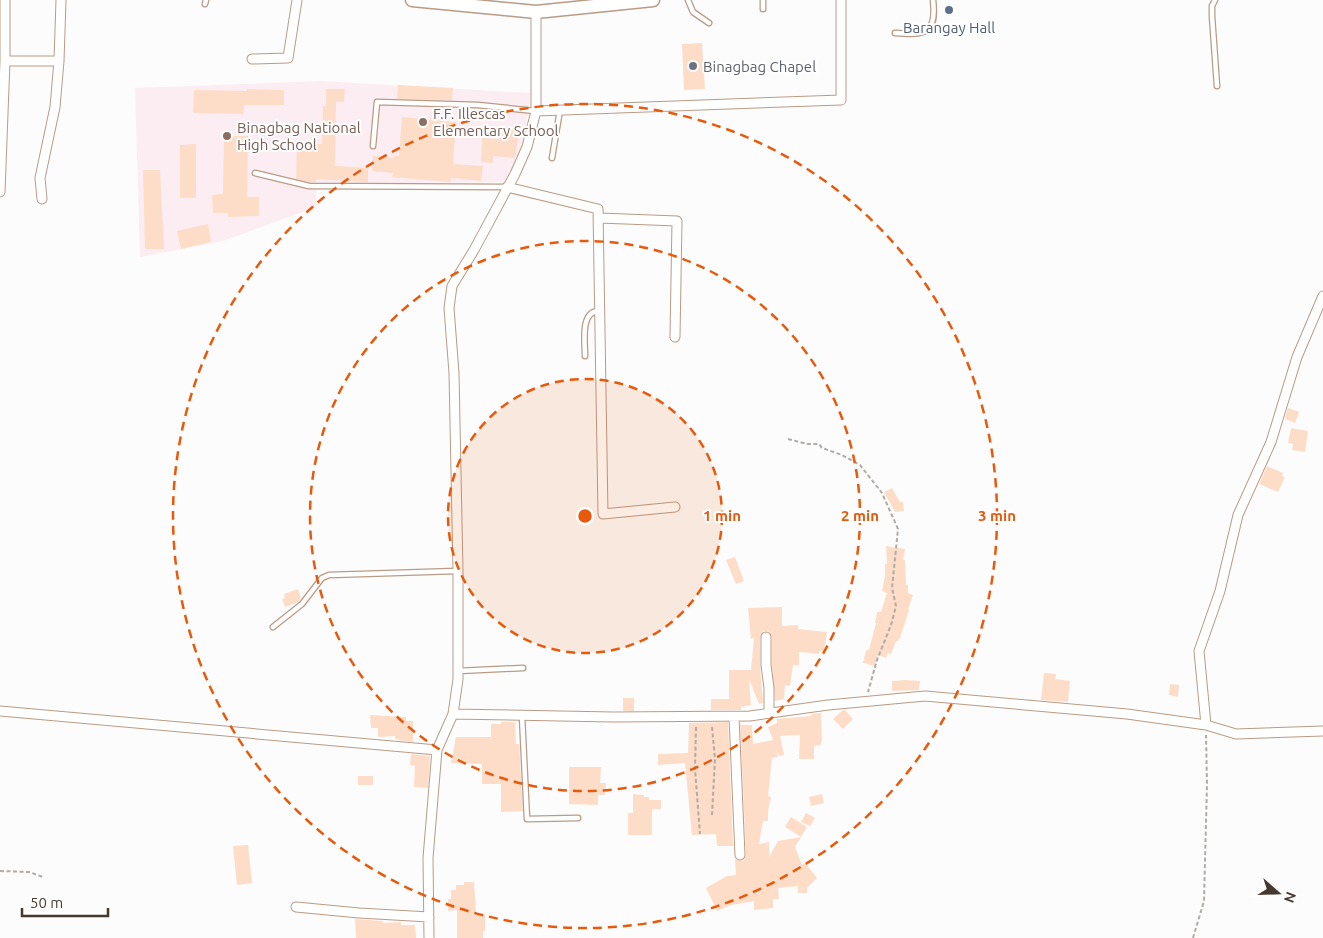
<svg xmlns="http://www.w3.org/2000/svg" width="1323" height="938" font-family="Ubuntu,sans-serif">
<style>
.education{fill:#fcedf3}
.building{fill:#fdddc7}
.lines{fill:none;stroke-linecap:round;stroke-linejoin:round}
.service-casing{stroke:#b99b86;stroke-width:7}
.minor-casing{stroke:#b99b86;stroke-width:11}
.secondary-casing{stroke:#b99b86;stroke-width:15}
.path{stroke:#b0aba7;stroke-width:2;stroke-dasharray:4 2.5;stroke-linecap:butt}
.service{stroke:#fff;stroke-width:4.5}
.minor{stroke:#fff;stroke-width:9}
.secondary{stroke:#fff;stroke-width:12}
.ring{fill:none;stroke:#e8590c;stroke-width:2.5;stroke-dasharray:9 6}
.service-dot{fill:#5c6f8a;stroke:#fff;stroke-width:2}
.worship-dot{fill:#6b7280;stroke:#fff;stroke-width:2}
.education-dot{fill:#8d6e63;stroke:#fff;stroke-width:2}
.labels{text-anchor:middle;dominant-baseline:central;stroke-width:4;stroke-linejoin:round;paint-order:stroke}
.service-label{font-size:15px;fill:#4e5e75;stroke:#fff}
.worship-label{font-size:15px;fill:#5b616d;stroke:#fff;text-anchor:start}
.education-label{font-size:15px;fill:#785e54;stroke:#fff;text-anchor:start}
.centre{fill:#e8590c;stroke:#fff;stroke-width:2.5}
.ring-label{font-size:15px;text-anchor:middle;font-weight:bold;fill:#e8590c;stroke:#fff;stroke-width:4;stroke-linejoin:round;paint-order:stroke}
</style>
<rect width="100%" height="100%" fill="#fcfcfc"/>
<path class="education" d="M320,81L531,93L522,151L506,182L317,184L316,207L223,241L140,257L135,88Z"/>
<path class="building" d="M702,43L705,89L684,90L682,44Z
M398,85L453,88L452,100L397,99Z
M247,89L284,90V105H244L243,114L193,113L194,90L247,91Z
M326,89H345L344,102H336L335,166L368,168V182L316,179V182H309L296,179L297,143L322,144L323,106H326Z
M402,117L456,122L453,164L483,166L481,181L451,178V182L392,177L393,173L372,171L373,156L394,158V156H399Z
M500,127L520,129L515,158L493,156V163L481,162L482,138L499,139Z
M224,136H248L247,197H259V216L228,217V213H213L212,195L223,194Z
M196,144V198H180V145Z
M143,170H160L164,249H145Z
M208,224L211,242L181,249L177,231Z
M1288,408L1299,412L1295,423L1285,419Z
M1291,428L1308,431L1305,452L1292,450L1293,444L1288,443Z
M1267,466L1283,473L1282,476L1285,477L1278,492L1259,484Z
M892,488L900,502H903L904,511L895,512L884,492Z
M886,546L905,549L903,560H905L906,585H908V593L913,595L908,609L909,610L900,638L898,641H896L891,654L888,653L886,658L878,655L875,666L863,663L866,650H869L876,623H875L877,612H881L887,593L882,591L885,576V564H887Z
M735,557L744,581L736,584L726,560Z
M298,589L301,598L298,602L285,607L282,599L285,598L284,594Z
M782,607V626L798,625V629L827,632L824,651H820L819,654L799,652V665H793L790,686L785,685L784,699L775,701L772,665V637L769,631H763L760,637V665L763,703L759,704L749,679L751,705L741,707V710H711V699H729V670H751L754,638L751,639L748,608Z
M1044,673L1056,674L1055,679L1070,681L1068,702L1041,700Z
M905,680L920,681L919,690L892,691V681Z
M1170,684L1179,685L1178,697L1169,695Z
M623,698H634V711H623Z
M843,710H845L853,719L843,729L833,719Z
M821,713L822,741H821V745L814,746V759H799L800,735L780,736L784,755L779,756L777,751L778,757L772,758L768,796L771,797L768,811V821H763L759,844L769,842V857L778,841L801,837L795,847L802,865L805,863L817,878L807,888V893H798V886L778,888L779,899H773V908L754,910V901L731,905L717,911L706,888L727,876L736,875L735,859L741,861L744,860L746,855L740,722L741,725H752L753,744L773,740L768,727L777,723V719L811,716V714Z
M370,715L406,717V721H413V742L398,740V739H395V736L378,737V728H371Z
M501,722H515L516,744H519L523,811L501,812V784H482V764L451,763L456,737H491V724H501Z
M728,722L733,846H717L716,834L692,835L685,763L658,765V754L688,753L689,723Z
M411,754L430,756L428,788L414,787L415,766L410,765Z
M569,767H601L600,783H606L605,795H598V805L569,804Z
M358,776H373V785H358Z
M633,794L644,795V797H649V800H661V809H652V835H628V813H633Z
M822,794L824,803L811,806L809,797Z
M806,813L815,818L810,826L801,822Z
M791,817L807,827L801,837L785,827Z
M248,845L252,883L237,885L233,846Z
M464,882H474L476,914H485V931H483V938H457V910L448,911V899H451V890H456V885H464Z
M355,919L383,921V923L401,922V925H415L416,938H356Z"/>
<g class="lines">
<defs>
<path id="service" d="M688,0L693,12L709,23
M763,0V9
M1215,0L1212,6V16L1217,86
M205,4L206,0
M895,33C925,35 937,35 933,0
M373,146L377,102L478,105L535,111
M552,158L560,110
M255,173L309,186L507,187
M585,356C585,342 580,311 599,311
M273,627L302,604L322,578L329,575L457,571
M458,671L523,668
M522,716L527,819L578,818"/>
<path id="minor" d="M252,59L288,58L297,0
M5,61H59
M536,111L841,100V0
M507,187L598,209L603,514L675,507
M0,192L5,61V0
M42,199L40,178L55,107L59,61L61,0
M599,218L677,221L675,337
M766,637V665L769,688V713
M0,711L437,750
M453,714L613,717L750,716L828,705L925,696L1127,714L1206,725L1236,734L1323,731
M734,717L740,855
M1206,725L1199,651L1220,591L1238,515L1271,442L1297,357L1323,296
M296,907L359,913L429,917
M429,938L428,858L437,750L453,714L458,679V571L454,373L449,308L452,286L474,250L515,174L527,147L536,111V12"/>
<path id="secondary" d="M412,0L536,12L653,0"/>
</defs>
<use href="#service" class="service-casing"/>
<use href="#minor" class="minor-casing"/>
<use href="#secondary" class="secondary-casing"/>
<path class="path" d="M788,439L807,444H819L822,448L842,455L860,465L882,493L898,529L892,588L896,606L891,625L877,660L868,692
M696,727L695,769L700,834
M712,727L715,759L712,815
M0,871L29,872L43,877
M1193,938L1204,901L1207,784L1206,735"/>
<use href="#service" class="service"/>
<use href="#minor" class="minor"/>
<use href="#secondary" class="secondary"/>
</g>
<circle cx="585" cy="516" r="137" fill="#e8590c" fill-opacity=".12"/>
<g class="ring">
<circle cx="585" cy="516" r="137"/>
<circle cx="585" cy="516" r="275"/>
<circle cx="585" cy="516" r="412"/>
</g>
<circle class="service-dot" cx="949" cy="10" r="5"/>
<circle class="worship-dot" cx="693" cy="66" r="5"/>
<g class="education-dot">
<circle cx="423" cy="122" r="5"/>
<circle cx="227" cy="136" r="5"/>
</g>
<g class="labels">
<g class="service-label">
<text x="949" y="27">Barangay Hall</text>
</g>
<g class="worship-label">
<text x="703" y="66">Binagbag Chapel</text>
</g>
<g class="education-label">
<text x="433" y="113">F.F. Illescas<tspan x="433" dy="17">Elementary School</tspan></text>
<text x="237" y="127">Binagbag National<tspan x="237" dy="17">High School</tspan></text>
</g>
</g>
<circle cx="585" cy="516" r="8" class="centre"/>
<g class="ring-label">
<text x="722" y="521">1 min</text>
<text x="860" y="521">2 min</text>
<text x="997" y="521">3 min</text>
</g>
<g transform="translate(1278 893) rotate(110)" stroke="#ffffff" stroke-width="4" paint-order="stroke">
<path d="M0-4L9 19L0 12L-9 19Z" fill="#453930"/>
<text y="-8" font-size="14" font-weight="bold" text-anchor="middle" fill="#453930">N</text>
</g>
<path d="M22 908v8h86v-8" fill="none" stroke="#453930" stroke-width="2.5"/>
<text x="30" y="908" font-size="15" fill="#453930" stroke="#ffffff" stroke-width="4" paint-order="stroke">50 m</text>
</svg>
